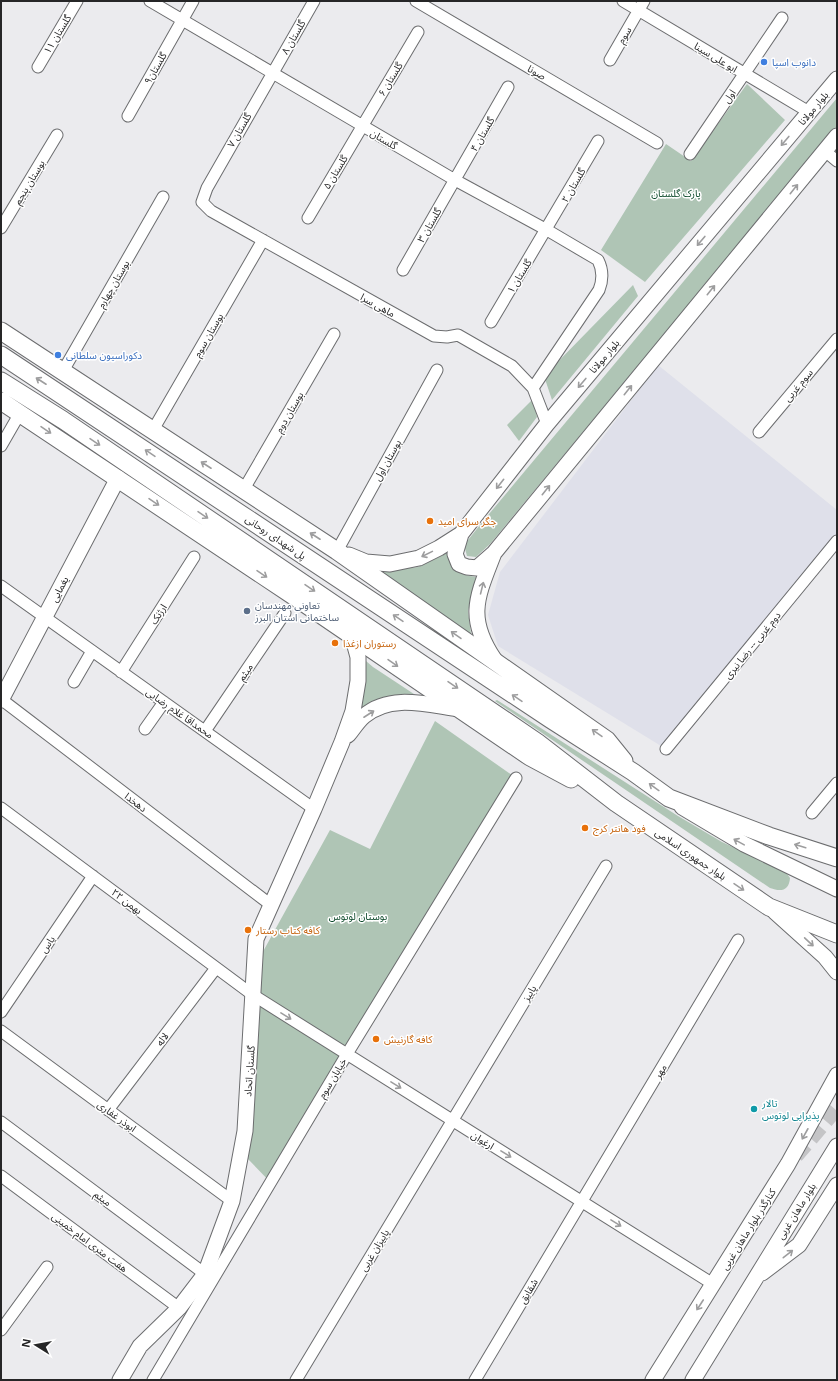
<svg xmlns="http://www.w3.org/2000/svg" width="838" height="1381" font-family="'Noto Sans','Noto Sans Arabic',sans-serif">
<style>
.built{fill:#dfe0ea}
.green{fill:#afc5b5}
.lines{fill:none;stroke-linecap:round;stroke-linejoin:round}
.secondary-tunnel{stroke:#c4c4c6;stroke-width:15;stroke-dasharray:15 8;stroke-linecap:butt}
.street-casing{stroke:#6c6d6f;stroke-width:13}
.secondary-casing{stroke:#6c6d6f;stroke-width:17}
.primary-casing{stroke:#6c6d6f;stroke-width:19}
.street{stroke:#fff;stroke-width:11}
.secondary{stroke:#fff;stroke-width:15}
.primary{stroke:#fff;stroke-width:17}
.oneway{stroke:#9d9d9e}
.shop-dot{fill:#3f7fe0;stroke:#fff;stroke-width:1.5}
.food-dot{fill:#e8710a;stroke:#fff;stroke-width:1.5}
.service-dot{fill:#5c6f8a;stroke:#fff;stroke-width:1.5}
.culture-dot{fill:#0f9aa8;stroke:#fff;stroke-width:1.5}
.labels{text-anchor:middle;dominant-baseline:central;stroke-width:3;stroke-linejoin:round;paint-order:stroke}
.street-label{font-size:10px;fill:#262627;stroke:#fff}
.shop-label{font-size:10px;fill:#366cbe;stroke:#fff;text-anchor:start}
.park-label{font-size:10px;fill:#054424;stroke:#fff}
.food-label{font-size:10px;fill:#c56008;stroke:#fff;text-anchor:start}
.service-label{font-size:10px;fill:#4e5e75;stroke:#fff;text-anchor:start}
.culture-label{font-size:10px;fill:#0d838f;stroke:#fff;text-anchor:start}
</style>
<rect width="100%" height="100%" fill="#ebebee"/>
<path class="built" d="M658,365L837,510V541L666,749L498,646L488,615L500,572Z"/>
<path class="green" d="M747,84L785,120L645,282L601,250L666,144L691,161Z
M837,98V126L490,544L476,557L467,556L464,545L484,520Z
M633,285L638,296L552,400L544,376Z
M533,399L537,417L519,441L507,425Z
M449,552C455,572 456,574 477,577L468,611L472,641L374,572L418,567Z
M366,661L373,667L417,696L416,698C387,694 384,695 361,711L359,709Z
M497,700L678,816L722,842L785,871L790,878C789,891 781,892 770,888L495,701Z
M435,721L516,778L274,1186L248,1159L259,1031L260,957L330,830L370,849Z"/>
<g class="lines">
<path class="secondary-tunnel" d="M796,1156L837,1108"/>
<defs>
<path id="street" d="M150,1L455,180L547,230L598,260C603,270 603,280 599,290L533,388
M314,1L207,188L202,202L211,211L434,336L447,337L458,335L512,366L533,388L547,424
M416,1L657,143
M623,1L809,112
M610,60L644,1
M38,67L77,1
M128,116L193,1
M825,151L837,161
M690,154L782,18
M308,218L418,32
M1,228L57,135
M403,270L508,87
M491,322L598,141
M63,371L163,197
M153,430L263,240
M759,432L837,339
M1,446L20,413
M244,489L334,334
M337,551L437,370
M1,586L314,809
M121,672L194,557
M74,682L92,651
M1,699L271,905
M145,729L164,702
M205,731L285,613
M666,749L837,541
M1,808L253,995L713,1284
M812,813L837,783
M1,1012L93,876
M1,1031L232,1201
M108,1110L216,968
M1,1122L205,1274
M1,1176L179,1308
M1,1330L47,1267
M153,1380L347,1054L516,778
M296,1380L606,866
M475,1380L738,940"/>
<path id="secondary" d="M461,534L455,554L459,564L467,567L477,568L493,554
M349,555L366,562L390,564L419,558L439,548L461,534L547,424L837,79
M494,659C466,617 477,597 494,553L837,136
M1,700L118,478
M348,735C353,729 358,721 364,716C391,693 428,705 460,709
M682,807L744,844L837,889
M775,912L825,957L837,972
M762,1273L799,1245L837,1185
M120,1380L140,1346L179,1308L205,1274L232,1201L245,1131L256,939L314,809L342,742L353,711L358,681V657L352,635
M653,1380L788,1164L837,1075
M693,1380L837,1146"/>
<path id="primary" d="M1,331L337,551L607,740L624,761
M1,355L550,719L633,772L669,798L769,836L837,858
M1,381L63,420L537,742L616,803L769,907L837,934
M1,401L295,597L530,757L571,779"/>
</defs>
<use href="#street" class="street-casing"/>
<use href="#secondary" class="secondary-casing"/>
<use href="#primary" class="primary-casing"/>
<use href="#street" class="street"/>
<use href="#secondary" class="secondary"/>
<use href="#primary" class="primary"/>
</g>
<defs><path id="oneway-shaft" d="M-6 0H5M1.5-3L5.5 0L1.5 3" fill="none" stroke-width="1.6" stroke-linecap="round" stroke-linejoin="round"/></defs>
<g class="oneway">
<use href="#oneway-shaft" transform="translate(785 141) rotate(130)"/>
<use href="#oneway-shaft" transform="translate(794 189) rotate(-51)"/>
<use href="#oneway-shaft" transform="translate(701 241) rotate(130)"/>
<use href="#oneway-shaft" transform="translate(711 290) rotate(-51)"/>
<use href="#oneway-shaft" transform="translate(41 381) rotate(-147)"/>
<use href="#oneway-shaft" transform="translate(582 383) rotate(130)"/>
<use href="#oneway-shaft" transform="translate(628 390) rotate(-51)"/>
<use href="#oneway-shaft" transform="translate(46 430) rotate(34)"/>
<use href="#oneway-shaft" transform="translate(95 442) rotate(34)"/>
<use href="#oneway-shaft" transform="translate(150 453) rotate(-146)"/>
<use href="#oneway-shaft" transform="translate(206 465) rotate(-147)"/>
<use href="#oneway-shaft" transform="translate(500 484) rotate(128)"/>
<use href="#oneway-shaft" transform="translate(546 490) rotate(-51)"/>
<use href="#oneway-shaft" transform="translate(154 502) rotate(34)"/>
<use href="#oneway-shaft" transform="translate(203 515) rotate(34)"/>
<use href="#oneway-shaft" transform="translate(315 536) rotate(-147)"/>
<use href="#oneway-shaft" transform="translate(427 554) rotate(154)"/>
<use href="#oneway-shaft" transform="translate(262 574) rotate(34)"/>
<use href="#oneway-shaft" transform="translate(310 588) rotate(34)"/>
<use href="#oneway-shaft" transform="translate(482 588) rotate(-76)"/>
<use href="#oneway-shaft" transform="translate(398 618) rotate(-146)"/>
<use href="#oneway-shaft" transform="translate(456 635) rotate(-145)"/>
<use href="#oneway-shaft" transform="translate(393 663) rotate(35)"/>
<use href="#oneway-shaft" transform="translate(453 685) rotate(34)"/>
<use href="#oneway-shaft" transform="translate(517 698) rotate(-146)"/>
<use href="#oneway-shaft" transform="translate(369 714) rotate(-33)"/>
<use href="#oneway-shaft" transform="translate(597 733) rotate(-145)"/>
<use href="#oneway-shaft" transform="translate(654 787) rotate(-144)"/>
<use href="#oneway-shaft" transform="translate(739 842) rotate(-151)"/>
<use href="#oneway-shaft" transform="translate(800 846) rotate(-163)"/>
<use href="#oneway-shaft" transform="translate(739 887) rotate(34)"/>
<use href="#oneway-shaft" transform="translate(809 942) rotate(43)"/>
<use href="#oneway-shaft" transform="translate(286 1016) rotate(32)"/>
<use href="#oneway-shaft" transform="translate(396 1085) rotate(32)"/>
<use href="#oneway-shaft" transform="translate(805 1134) rotate(119)"/>
<use href="#oneway-shaft" transform="translate(506 1154) rotate(32)"/>
<use href="#oneway-shaft" transform="translate(616 1223) rotate(32)"/>
<use href="#oneway-shaft" transform="translate(788 1254) rotate(-38)"/>
<use href="#oneway-shaft" transform="translate(700 1305) rotate(123)"/>
</g>
<g class="shop-dot">
<circle cx="764" cy="62" r="4"/>
<circle cx="58" cy="355" r="4"/>
</g>
<g class="food-dot">
<circle cx="430" cy="521" r="4"/>
<circle cx="335" cy="643" r="4"/>
<circle cx="585" cy="828" r="4"/>
<circle cx="248" cy="930" r="4"/>
<circle cx="376" cy="1039" r="4"/>
</g>
<circle class="service-dot" cx="247" cy="611" r="4"/>
<circle class="culture-dot" cx="754" cy="1109" r="4"/>
<g class="labels">
<g class="street-label">
<text transform="translate(57 34) rotate(-59)">گلستان ۱۱</text>
<text transform="translate(624 35) rotate(-60)">سوم</text>
<text transform="translate(293 37) rotate(-60)">گلستان ۸</text>
<text transform="translate(716 57) rotate(31)">ابو علی سینا</text>
<text transform="translate(155 68) rotate(-60)">گلستان۹</text>
<text transform="translate(537 72) rotate(30)">صونا</text>
<text transform="translate(390 79) rotate(-59)">گلستان ۶</text>
<text transform="translate(729 96) rotate(-55)">اول</text>
<text transform="translate(813 108) rotate(-50)">بلوار مولانا</text>
<text transform="translate(239 130) rotate(-60)">گلستان ۷</text>
<text transform="translate(482 134) rotate(-60)">گلستان ۴</text>
<text transform="translate(384 139) rotate(31)">گلستان</text>
<text transform="translate(335 172) rotate(-59)">گلستان ۵</text>
<text transform="translate(29 182) rotate(-59)">بوستان پنجم</text>
<text transform="translate(573 185) rotate(-60)">گلستان ۲</text>
<text transform="translate(429 225) rotate(-60)">گلستان ۳</text>
<text transform="translate(519 276) rotate(-59)">گلستان ۱</text>
<text transform="translate(113 284) rotate(-60)">بوستان چهارم</text>
<text transform="translate(378 305) rotate(29)">ماهی سرا</text>
<text transform="translate(208 335) rotate(-60)">بوستان سوم</text>
<text transform="translate(604 356) rotate(-50)">بلوار مولانا</text>
<text transform="translate(798 385) rotate(-50)">سوم غربی</text>
<text transform="translate(289 412) rotate(-60)">بوستان دوم</text>
<text transform="translate(387 460) rotate(-61)">بوستان اول</text>
<text transform="translate(276 537) rotate(34)">پل شهدای روحانی</text>
<text transform="translate(59 589) rotate(-62)">یغمایی</text>
<text transform="translate(158 614) rotate(-57)">ارژنک</text>
<text transform="translate(752 645) rotate(-51)">دوم غربی -- رضا نیری</text>
<text transform="translate(245 672) rotate(-56)">میثم</text>
<text transform="translate(180 713) rotate(35)">محمداقا غلام رضایی</text>
<text transform="translate(136 802) rotate(37)">دهخدا</text>
<text transform="translate(691 854) rotate(34)">بلوار جمهوری اسلامی</text>
<text transform="translate(127 901) rotate(37)">۲۲ بهمن</text>
<text transform="translate(47 944) rotate(-56)">یاس</text>
<text transform="translate(529 993) rotate(-59)">پاییز</text>
<text transform="translate(162 1039) rotate(-53)">لاله</text>
<text transform="translate(249 1071) rotate(-86)">گلستان اتحاد</text>
<text transform="translate(660 1071) rotate(-59)">مهر</text>
<text transform="translate(332 1078) rotate(-59)">خیابان سوم</text>
<text transform="translate(117 1116) rotate(36)">ابوذر غفاری</text>
<text transform="translate(483 1140) rotate(32)">ارغوان</text>
<text transform="translate(103 1198) rotate(37)">میثم</text>
<text transform="translate(796 1211) rotate(-58)">بلوار ماهان غربی</text>
<text transform="translate(748 1229) rotate(-58)">کنارگذر بلوار ماهان غربی</text>
<text transform="translate(90 1242) rotate(37)">هفت متری امام خمینی</text>
<text transform="translate(374 1250) rotate(-59)">پاییزان غربی</text>
<text transform="translate(528 1291) rotate(-59)">شقایق</text>
</g>
<g class="shop-label">
<text x="772" y="62">دانوب اسپا</text>
<text x="66" y="355">دکوراسیون سلطانی</text>
</g>
<g class="park-label">
<text x="676" y="193">پارک گلستان</text>
<text x="358" y="916">بوستان لوتوس</text>
</g>
<g class="food-label">
<text x="438" y="521">جگر سرای امید</text>
<text x="343" y="643">رستوران ازغذا</text>
<text x="593" y="828">فود هانتر کرج</text>
<text x="256" y="930">کافه کتاب رستار</text>
<text x="384" y="1039">کافه گارنیش</text>
</g>
<g class="service-label">
<text x="255" y="605">تعاونی مهندسان<tspan x="255" dy="12">ساختمانی استان البرز</tspan></text>
</g>
<g class="culture-label">
<text x="762" y="1103">تالار<tspan x="762" dy="12">پذیرایی لوتوس</tspan></text>
</g>
</g>
<rect width="838" height="1381" fill="none" stroke="#262627" stroke-width="4"/>
<g transform="translate(36 1345) rotate(281)" stroke="#ffffff" stroke-width="3" paint-order="stroke">
<path d="M0-3L7 15L0 10L-7 15Z" fill="#262627"/>
<text y="-6" font-size="11" font-weight="bold" text-anchor="middle" fill="#262627">N</text>
</g>
</svg>
